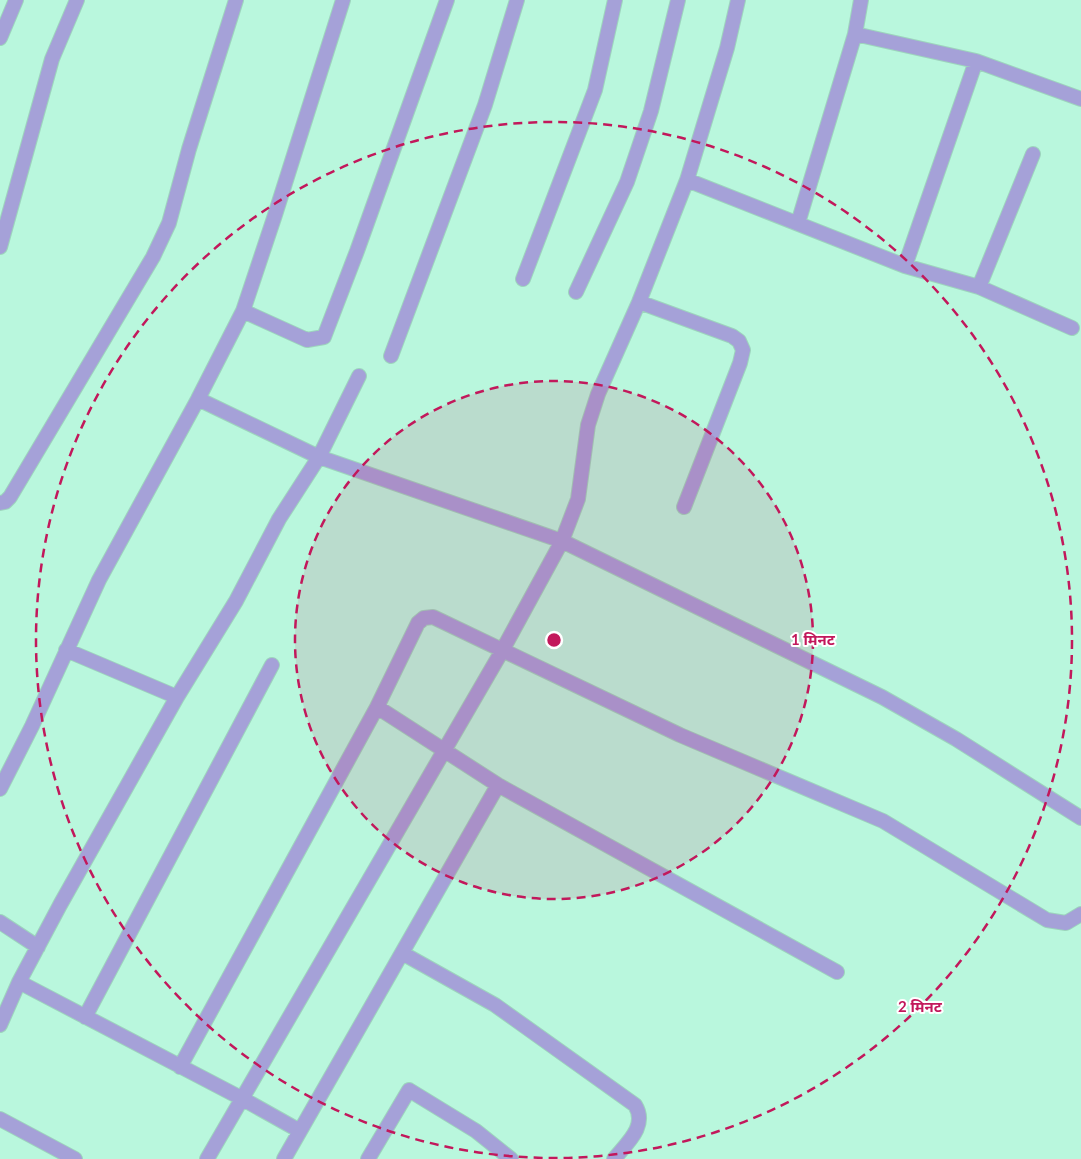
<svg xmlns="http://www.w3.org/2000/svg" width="1081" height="1159" font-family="Lato,'Noto Sans Devanagari',sans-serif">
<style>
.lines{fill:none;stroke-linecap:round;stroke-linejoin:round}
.minor-casing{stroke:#9dd4bd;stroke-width:16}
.minor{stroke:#a5a1d8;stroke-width:14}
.ring{fill:none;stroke:#c2185b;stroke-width:2.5;stroke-dasharray:9 6}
.centre{fill:#c2185b;stroke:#fff;stroke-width:2.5}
.ring-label{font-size:15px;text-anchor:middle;font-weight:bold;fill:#c2185b;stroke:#fff;stroke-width:4;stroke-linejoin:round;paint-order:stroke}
</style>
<rect width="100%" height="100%" fill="#b9f7dd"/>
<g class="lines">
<defs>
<path id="minor" d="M855,34L976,61L1081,99
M0,38L16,0
M687,180L905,266L979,287L1072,328
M798,223L855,34L861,0
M0,247L52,59L77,0
M905,266L976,61
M523,279L595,90L615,0
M979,287L1033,154
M576,292L627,182L651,111L678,0
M639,302L732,336L739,341L743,350L740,363L684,507
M243,311L307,340L324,337L357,251L447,0
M391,356L485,105L517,0
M198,399L319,457L562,541L882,697L956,739L1081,818
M0,503L5,502L10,497L153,257L169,223L189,149L236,0
M66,650L177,697
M377,707L498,785L837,972
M0,789L32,726L99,580L198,399L243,311L275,215L343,0
M0,922L38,947
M402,953L495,1005L635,1105C648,1126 627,1143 614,1159
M19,982L241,1098L300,1131
M85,1017L272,665
M0,1025L19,982L60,905L177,697L236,601L279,519L319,457L359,376
M180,1067L377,707L418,623L424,618L433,617L680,735L883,821L1047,920L1066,923L1081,914
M0,1119L75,1159
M207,1159L502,651L562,541L578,499L588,425L598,394L639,302L687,180L727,48L738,0
M284,1159L498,785
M368,1159L409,1090L476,1131L511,1159"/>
</defs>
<use href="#minor" class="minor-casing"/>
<use href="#minor" class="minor"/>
</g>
<circle cx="554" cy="640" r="259" fill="#c2185b" fill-opacity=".12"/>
<g class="ring">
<circle cx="554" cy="640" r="259"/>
<circle cx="554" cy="640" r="518"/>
</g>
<circle cx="554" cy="640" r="8" class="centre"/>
<g class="ring-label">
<text x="813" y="645">1 मिनट</text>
<text x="920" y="1012">2 मिनट</text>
</g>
</svg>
